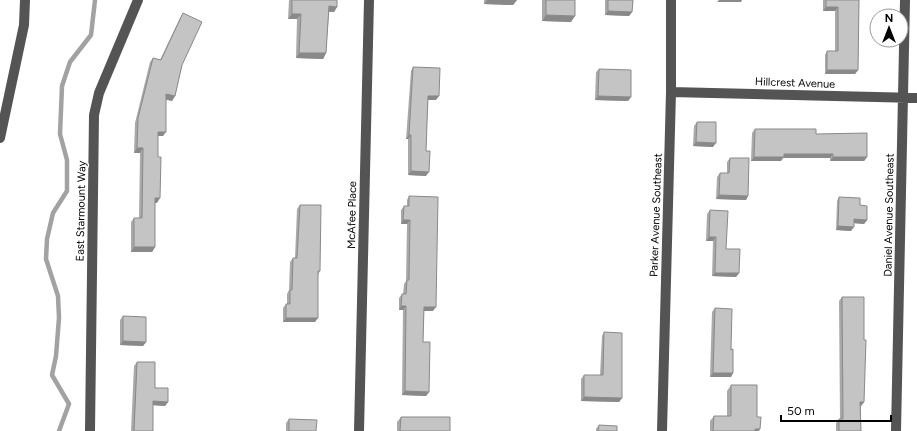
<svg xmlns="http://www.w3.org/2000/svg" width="917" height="431" font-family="Figtree,sans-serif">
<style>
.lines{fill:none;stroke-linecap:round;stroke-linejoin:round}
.stream{stroke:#a2a2a2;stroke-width:4.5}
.minor{stroke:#545454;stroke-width:10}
.wall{fill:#a9a9a9}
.shaded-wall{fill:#898989}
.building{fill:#c4c4c4;stroke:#898989}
.labels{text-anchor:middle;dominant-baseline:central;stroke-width:3;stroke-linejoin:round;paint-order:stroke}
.street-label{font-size:11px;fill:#000;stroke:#fff}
</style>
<rect width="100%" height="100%" fill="#fff"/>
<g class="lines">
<path class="stream" d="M59,431L69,404L52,375L56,356L59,318L58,296L46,259L47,239L53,213L67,191V160L60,134L62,86L70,62L91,35L95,0"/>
<path class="minor" d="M671,92L917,98
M0,138L24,25L25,0
M90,431L94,115L99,93L138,0
M359,431L369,0
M662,431L671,92V0
M896,431L905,0"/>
</g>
<path class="wall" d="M289,0H337V7L334,12H329L326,53L323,59L296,58L297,19H288Z
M484,0H517L513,5L484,4Z
M542,0H575L571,22L542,21Z
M605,0H633L632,12L629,16L605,15Z
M823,0H859L858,70L855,74H825V55L827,51H835V11H823Z
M183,13L182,65L175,96L172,101L166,99L163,136H158L157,203H155V247L152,252H131V222L134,218H139L140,153H134L135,123L150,62L153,58L160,60L180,18Z
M413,67L436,100H428L426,151V176L408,175V139H406L411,71Z
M599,69L631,97L628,101L595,100L596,72Z
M697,122L713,147L693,146L694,126Z
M755,129L816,134L867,157L864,161H830V158H783L781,161H751L752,133Z
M730,158L748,196L746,200L716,199L717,177L720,173H727V162Z
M409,196L433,311H424L423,342L429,392L426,396L402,395L403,310H399V298L402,294H403L404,284L406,281L407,224H401V210L404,206H407V200Z
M839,197L867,220L864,224L854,223L851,231L836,230L837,201Z
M300,205L320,271L318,275L315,322H283V308L286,304H287V294L289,290L290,262L293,258H295L297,209Z
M710,210L726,249L739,273L736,277L712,276L713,241H706L707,214Z
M842,297L864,402L861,406V431H836V423L839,419H840L839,301Z
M715,308L731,350L733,373L731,377H710L712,312Z
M123,316L146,342L143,346L120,345V320Z
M604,332L622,398L619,402L581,401V379L584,375H600L602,336Z
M137,362L155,388L168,402L165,406L153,405V431H131L134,366Z
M731,385L757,417L759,431H710V421L714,416H727V391Z
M401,417L450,431H397V422Z
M289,419L316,431H286V423Z
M599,425L617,431H596V429Z"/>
<path class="shaded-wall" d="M487,0H517L513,5L484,4Z
M719,0H742L741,2H717Z
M329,6L337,7L334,12L326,11Z
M826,7H838L835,11H823Z
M608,11L632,12L629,16L605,15Z
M292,14H301L297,19H288Z
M546,15L575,16L571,22L542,21Z
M299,53H326L323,59L296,58Z
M827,70H858L855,74H825Z
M166,94L175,96L172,101L163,99Z
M428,96H439L436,100H426Z
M598,96L631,97L628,101L595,100Z
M158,132H166L163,136H155Z
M409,135H411L408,139H406Z
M696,142L716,143L713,147L693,146Z
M137,148H143L140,153H134Z
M784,154H833L830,158H783L781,161H751L754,157Z
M833,157H867L864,161H830Z
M411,171L429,172L426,176L408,175Z
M719,195L748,196L746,200L716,199Z
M155,198H160L157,203H152Z
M854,219L867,220L864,224L852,223Z
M403,220H410L407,224H401Z
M838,226L854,227L851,231L836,230Z
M709,237H716L713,241H706Z
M134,247H155L152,252H131Z
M715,273H739L736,277L712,276Z
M401,306H406L403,310H399Z
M424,307H436L433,311H422Z
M286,318H318L315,322H283Z
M123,341L146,342L143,346L120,345Z
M713,373H733L731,377H710Z
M405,391L429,392L426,396L402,395Z
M584,397L622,398L619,402L581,401Z
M153,401L168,402L165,406L150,405Z
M860,402H864L861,406H858Z
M755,429H760L759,431H754Z"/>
<path class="building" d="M292,0H337V7L329,6L326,53H299L301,14H292Z
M546,0H575V16L546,15Z
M608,0H633L632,12L608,11Z
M826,0H859L858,70H827V51H838V7H826Z
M183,13L202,22L182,65L175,96L166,94V132H158V157H161L160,198H155V247H134V218H142L143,148H137L138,118L153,58L161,60Z
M413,67L440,68L439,96H428L426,151H430L429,172L411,171V135H409Z
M599,69L631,70V97L598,96Z
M697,122H716V143L696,142Z
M755,129H816V134L867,133V157H833V154H784V157H754Z
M730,158H749L748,196L719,195L720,173H729Z
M409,196L438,197L436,307H424L423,342H430L429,392L405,391L406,306H401L402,294H406L407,280H409L410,220H403L404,206H409Z
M839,197L860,198V205L867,206V220L854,219V227L838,226Z
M300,205H321L320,271H318V318H286V304H290V290H292L293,258H297Z
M710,210L728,211L726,249H740L739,273H715L716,237H709Z
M842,297H864V340H866L864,402H860L861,431H839V419H843Z
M715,308L732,309L731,350L733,349V373H713Z
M123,316L146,317V342L123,341Z
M604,332L622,333V398L584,397V375H603Z
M137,362H155V388H168V402L153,401V431H134Z
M731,385H757V417H761L760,429H755V431H713L714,416H731Z
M401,417H450V431H400Z
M289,419L317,420L316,431H289Z
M599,425L617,426V431H598Z"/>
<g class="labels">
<g class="street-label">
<text transform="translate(795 83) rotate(2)">Hillcrest Avenue</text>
<text transform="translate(81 211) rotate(-89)">East Starmount Way</text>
<text transform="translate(352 215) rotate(-89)">McAfee Place</text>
<text transform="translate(656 215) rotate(-88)">Parker Avenue Southeast</text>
<text transform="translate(889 215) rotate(-89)">Daniel Avenue Southeast</text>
</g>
</g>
<g transform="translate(889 28)"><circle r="19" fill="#ffffff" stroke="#999999"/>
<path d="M0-3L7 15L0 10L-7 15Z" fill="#000000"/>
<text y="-6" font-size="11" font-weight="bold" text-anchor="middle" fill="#000000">N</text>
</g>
<path d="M781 415v6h110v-6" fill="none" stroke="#000000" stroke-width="2"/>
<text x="787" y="415" font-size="12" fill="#000000" stroke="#ffffff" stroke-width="3" paint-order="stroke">50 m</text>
</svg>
